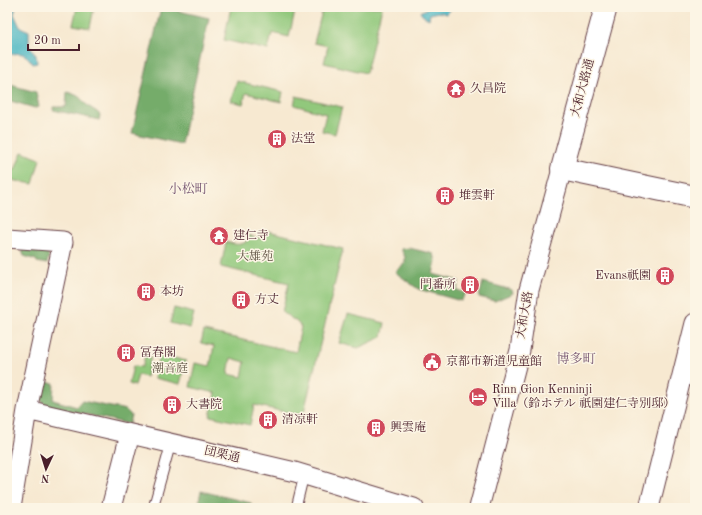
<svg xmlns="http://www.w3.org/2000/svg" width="702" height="515" font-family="'Old Standard TT','Noto Serif JP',serif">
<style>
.green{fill:#91c87b;stroke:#6e7453;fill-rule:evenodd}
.forest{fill:#74ac6b;stroke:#5f664b}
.water{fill:#48b6c3;stroke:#496a77}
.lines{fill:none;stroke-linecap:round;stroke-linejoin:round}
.lane-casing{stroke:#643d44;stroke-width:11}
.street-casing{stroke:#643d44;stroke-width:21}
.secondary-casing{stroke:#643d44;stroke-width:24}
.lane{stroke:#fff;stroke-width:9}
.street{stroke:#fff;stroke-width:19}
.secondary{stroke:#fff;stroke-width:22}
.labels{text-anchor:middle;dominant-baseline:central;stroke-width:3;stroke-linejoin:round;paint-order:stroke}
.street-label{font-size:12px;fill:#4a1f2b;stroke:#fcf5e5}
.poi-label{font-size:12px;fill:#4a1f2b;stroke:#fcf5e5;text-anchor:start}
.park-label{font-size:12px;fill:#5f5243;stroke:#fcf5e5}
.neighbourhood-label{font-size:13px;fill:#755571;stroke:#fcf5e5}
</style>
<rect width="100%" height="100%" fill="#fcf5e5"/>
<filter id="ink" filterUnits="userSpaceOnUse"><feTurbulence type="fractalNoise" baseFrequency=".025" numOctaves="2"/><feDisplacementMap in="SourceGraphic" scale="8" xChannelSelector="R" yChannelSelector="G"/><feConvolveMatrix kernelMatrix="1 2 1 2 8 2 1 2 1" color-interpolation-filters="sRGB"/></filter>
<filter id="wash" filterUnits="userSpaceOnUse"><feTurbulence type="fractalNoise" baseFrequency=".012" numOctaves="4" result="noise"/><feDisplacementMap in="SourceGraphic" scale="16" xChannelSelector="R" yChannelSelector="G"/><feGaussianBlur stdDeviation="0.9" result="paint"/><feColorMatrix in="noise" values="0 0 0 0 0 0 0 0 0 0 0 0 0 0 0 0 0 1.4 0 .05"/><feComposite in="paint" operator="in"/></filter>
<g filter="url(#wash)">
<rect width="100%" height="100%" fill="#f7e9d1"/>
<path class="green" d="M77,7H94L90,28L73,25Z
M231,7H296L289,37L272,33L268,50L224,40Z
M323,7H382L366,73L324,63L328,46L314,43Z
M237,81L283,92L281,102L246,93L243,104L231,101Z
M296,96L342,107L335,134L322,131L326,114L294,105Z
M22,152L40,159L33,184L11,180L7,175V168L15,170Z
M264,230L343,249L303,416L254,405L250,425L210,416L216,393L190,387L195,363L210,366L214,346L201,343L204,331L296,352L301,327L297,322L282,312L289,283L221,267L226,242C234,244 239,246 246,242L247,235L262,239ZM231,358L245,362L242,377L228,374Z
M174,308L194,313L190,328L170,323Z
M348,314L385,323L382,337L358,348L339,343Z
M159,354L186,361L180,384L154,378Z
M145,356L151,357L146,377L138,375L135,386L129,384L133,366L142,367Z"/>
<path class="forest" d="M161,7L209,18L181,144L132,133Z
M7,84L36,92L39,107L35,108L7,100Z
M67,92C85,97 79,100 91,108C95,111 97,111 100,115L99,120L53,110V107H66Z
M409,248L434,254L436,261L433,274L459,281L457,290L466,293L461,301L418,289L395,272L405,263V257L401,249Z
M22,249L46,251L49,254L47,264L37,262L36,260L24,256Z
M483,282L512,290L513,293L495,301L479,297Z
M45,382L54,383L53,400L77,407L82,401L126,410L131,415L129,424L44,405L41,399Z
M201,491L251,503L252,508H208L199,500Z"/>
<path class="water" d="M7,7H16L14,14L20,27L29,31V46L36,55L37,63L33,64C25,53 21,51 7,56Z
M430,7H450V10L447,14L439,12L430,14L429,19L423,16L420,12Z"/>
</g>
<g filter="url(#ink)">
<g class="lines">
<defs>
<path id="lane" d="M153,508L171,443
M296,508L304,475"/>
<path id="street" d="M7,238L63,242L27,410L11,508
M27,410L295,472L414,508
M111,508L130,434
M479,508L520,350L529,290L562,169
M649,508L695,323"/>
<path id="secondary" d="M606,7L562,169L695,197"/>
</defs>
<use href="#lane" class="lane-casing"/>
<use href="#street" class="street-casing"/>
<use href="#secondary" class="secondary-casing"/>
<use href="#lane" class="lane"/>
<use href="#street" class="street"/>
<use href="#secondary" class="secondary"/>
</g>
</g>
<defs>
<symbol id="temple-disc" viewBox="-11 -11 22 22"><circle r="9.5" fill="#d1495b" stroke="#fcf5e5"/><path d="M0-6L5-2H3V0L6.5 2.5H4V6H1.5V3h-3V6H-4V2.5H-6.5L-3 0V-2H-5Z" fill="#fff"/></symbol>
<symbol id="building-disc" viewBox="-11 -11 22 22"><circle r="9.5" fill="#d1495b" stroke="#fcf5e5"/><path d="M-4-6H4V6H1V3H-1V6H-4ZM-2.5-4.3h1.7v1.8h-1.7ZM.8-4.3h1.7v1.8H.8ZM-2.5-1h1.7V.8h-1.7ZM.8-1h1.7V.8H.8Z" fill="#fff"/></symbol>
<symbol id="civic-disc" viewBox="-11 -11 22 22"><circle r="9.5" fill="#d1495b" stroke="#fcf5e5"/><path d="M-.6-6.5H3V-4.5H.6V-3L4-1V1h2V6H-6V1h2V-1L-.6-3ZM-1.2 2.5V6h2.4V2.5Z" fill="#fff"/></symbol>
<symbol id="hotel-disc" viewBox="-11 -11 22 22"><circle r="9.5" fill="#d1495b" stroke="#fcf5e5"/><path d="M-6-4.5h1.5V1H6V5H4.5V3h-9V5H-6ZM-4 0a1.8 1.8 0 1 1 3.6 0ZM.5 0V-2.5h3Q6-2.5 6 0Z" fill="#fff"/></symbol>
</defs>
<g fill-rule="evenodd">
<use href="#temple-disc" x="445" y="78" width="22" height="22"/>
<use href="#building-disc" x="266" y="128" width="22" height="22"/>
<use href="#building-disc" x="434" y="185" width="22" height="22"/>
<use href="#temple-disc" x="208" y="225" width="22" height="22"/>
<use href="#building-disc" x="654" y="265" width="22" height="22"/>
<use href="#building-disc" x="459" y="274" width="22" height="22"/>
<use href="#building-disc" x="135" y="281" width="22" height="22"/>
<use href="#building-disc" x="230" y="289" width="22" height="22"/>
<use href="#building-disc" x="115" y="342" width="22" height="22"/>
<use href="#civic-disc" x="421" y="351" width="22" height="22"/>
<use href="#hotel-disc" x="467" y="386" width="22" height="22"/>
<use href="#building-disc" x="161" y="394" width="22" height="22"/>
<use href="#building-disc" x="257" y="409" width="22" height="22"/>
<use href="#building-disc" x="365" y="417" width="22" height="22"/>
</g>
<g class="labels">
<g class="street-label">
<text transform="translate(583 88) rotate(-75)">大和大路通</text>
<text transform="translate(525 315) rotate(-80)">大和大路</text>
<text transform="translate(222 455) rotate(13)">団栗通</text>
</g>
<g class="poi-label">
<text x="470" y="89">久昌院</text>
<text x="291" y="139">法堂</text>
<text x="459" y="196">堆雲軒</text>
<text x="233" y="236">建仁寺</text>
<text x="651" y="276" text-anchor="end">Evans祇園</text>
<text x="456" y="285" text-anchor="end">門番所</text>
<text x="160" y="292">本坊</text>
<text x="255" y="300">方丈</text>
<text x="140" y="353">冨春閣</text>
<text x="446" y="362">京都市新道児童館</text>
<text x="492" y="390">Rinn Gion Kenninji<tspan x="492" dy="14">Villa（鈴ホテル 祇園建仁寺別邸）</tspan></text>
<text x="186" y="405">大書院</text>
<text x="282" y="420">清凉軒</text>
<text x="390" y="428">興雲庵</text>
</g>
<g class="park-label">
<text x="255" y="257">大雄苑</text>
<text x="170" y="369">潮音庭</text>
</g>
<g class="neighbourhood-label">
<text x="188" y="189">小松町</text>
<text x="576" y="359">博多町</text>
</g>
</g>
<rect width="702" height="515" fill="none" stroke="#fcf5e5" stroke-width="24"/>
<g transform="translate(46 469) rotate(184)" stroke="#fcf5e5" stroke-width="3" paint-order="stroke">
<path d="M0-3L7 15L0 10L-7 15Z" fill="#4a1f2b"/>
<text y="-6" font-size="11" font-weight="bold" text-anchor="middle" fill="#4a1f2b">N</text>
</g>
<path d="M28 44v6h51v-6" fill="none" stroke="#4a1f2b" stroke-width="2"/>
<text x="34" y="44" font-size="12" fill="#4a1f2b" stroke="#fcf5e5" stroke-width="3" paint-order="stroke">20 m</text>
</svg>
